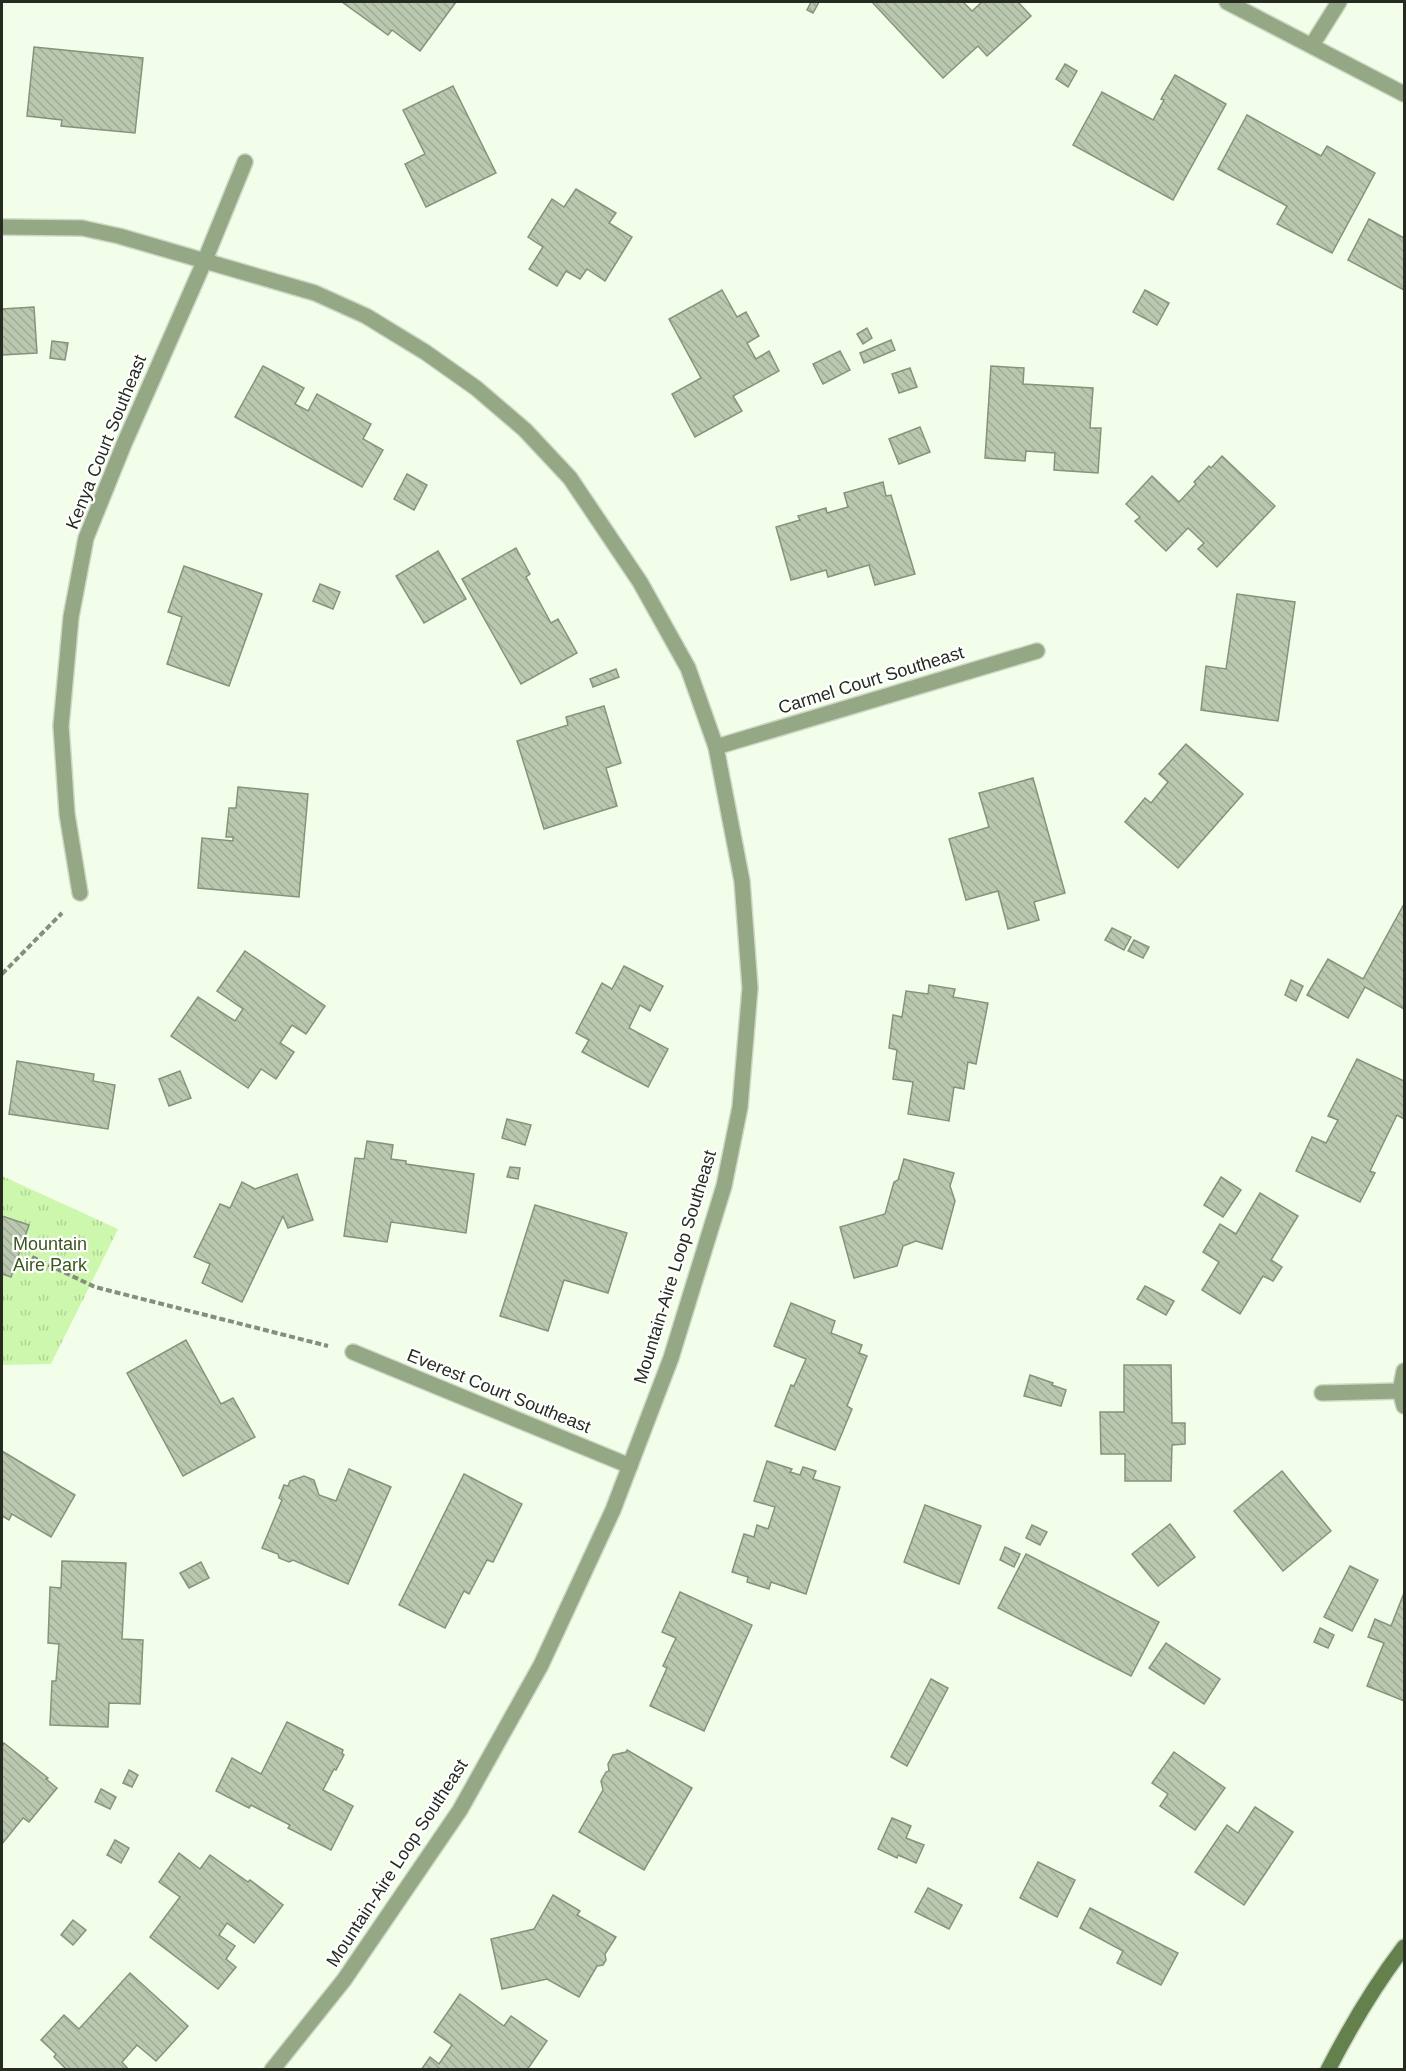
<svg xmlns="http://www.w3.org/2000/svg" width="1406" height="2071" viewBox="0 0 1406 2071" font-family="Arial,sans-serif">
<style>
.park{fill:url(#park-tufts)}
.building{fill:url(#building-back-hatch);stroke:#86937c;stroke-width:1.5}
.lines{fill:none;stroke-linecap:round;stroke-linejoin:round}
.minor-casing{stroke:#cdd8c5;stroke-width:18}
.secondary-casing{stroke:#cdd8c5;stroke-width:18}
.path{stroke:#858e7f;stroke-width:4;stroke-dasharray:6 3;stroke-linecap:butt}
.minor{stroke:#94a885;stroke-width:15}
.secondary{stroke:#64804c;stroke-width:15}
.labels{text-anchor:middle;stroke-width:4.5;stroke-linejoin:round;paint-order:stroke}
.street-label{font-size:18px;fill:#252b21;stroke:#fff}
.park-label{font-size:18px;fill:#3a571e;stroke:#fff}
</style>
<defs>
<pattern id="park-tufts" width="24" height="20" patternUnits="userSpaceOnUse" patternTransform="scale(1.5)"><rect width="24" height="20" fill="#cef7ae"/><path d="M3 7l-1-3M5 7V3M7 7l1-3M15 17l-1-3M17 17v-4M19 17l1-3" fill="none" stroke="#b1d495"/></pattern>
<pattern id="building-back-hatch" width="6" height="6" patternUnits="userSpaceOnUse" patternTransform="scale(1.5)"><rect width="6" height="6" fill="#bac8af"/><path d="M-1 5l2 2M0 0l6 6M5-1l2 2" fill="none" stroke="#a0ac96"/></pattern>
</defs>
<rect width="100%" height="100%" fill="#f2fee9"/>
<polygon class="park" points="2,1176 118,1229 51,1364 2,1365"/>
<g class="building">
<polygon points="342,2 456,2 420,51 392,30 388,35"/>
<polygon points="811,2 819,2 813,13 807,10"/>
<polygon points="872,2 963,2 972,11 982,2 1018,2 1031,16 987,56 978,46 943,78"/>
<polygon points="34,47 143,58 135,133 61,126 62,120 27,116"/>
<polygon points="1065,64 1077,71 1068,87 1056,79"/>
<polygon points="1175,75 1226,104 1173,200 1073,145 1102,92 1153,120 1164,100 1161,99"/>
<polygon points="453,86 496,173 426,207 405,164 425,154 403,110"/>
<polygon points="1247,115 1321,156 1327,146 1375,173 1332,253 1277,224 1287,206 1218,169"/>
<polygon points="576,189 616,213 609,223 632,237 605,281 587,269 580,279 566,271 557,286 529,269 543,247 528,237 552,199 564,207"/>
<polygon points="1369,219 1404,238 1404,290 1348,260"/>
<polygon points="722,290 737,317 746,312 759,336 747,343 756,359 769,351 779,371 733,396 742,411 695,437 672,394 701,378 669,319"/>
<polygon points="1145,290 1169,303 1157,325 1133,312"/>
<polygon points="34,307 37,353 2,355 2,309"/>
<polygon points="867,328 872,338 863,344 857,334"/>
<polygon points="891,340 895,350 864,363 860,353"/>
<polygon points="52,341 68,343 65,360 50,358"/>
<polygon points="840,351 850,370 823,384 813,364"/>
<polygon points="263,366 304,388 295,404 308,411 317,394 371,424 363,439 383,450 362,487 235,417"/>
<polygon points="991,366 1024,368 1023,384 1093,388 1090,428 1101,428 1098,473 1054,470 1055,453 1026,451 1025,461 985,458"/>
<polygon points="910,368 917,387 899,393 892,374"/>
<polygon points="920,427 930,452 899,464 889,439"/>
<polygon points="1222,456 1275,506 1217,567 1198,549 1204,543 1188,528 1166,551 1135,521 1140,517 1126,504 1152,476 1179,502 1196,484 1194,482 1209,466 1211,468"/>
<polygon points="407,474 427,485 414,510 394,499"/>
<polygon points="883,482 886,496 891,495 915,574 875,585 869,565 828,577 826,570 791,580 776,527 800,520 798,516 826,508 827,513 848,507 844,493"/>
<polygon points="516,548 530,574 526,577 551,623 558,619 577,653 521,684 462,579"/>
<polygon points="438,551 466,599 424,623 396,576"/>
<polygon points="184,566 262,594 229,686 167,664 182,617 168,612"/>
<polygon points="320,584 340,592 333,609 313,601"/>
<polygon points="1237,594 1295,602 1278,721 1201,710 1206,666 1226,669"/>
<polygon points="616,669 619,677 593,687 590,679"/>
<polygon points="604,706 621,763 606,768 617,806 544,829 517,741 568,725 566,717"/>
<polygon points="1186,744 1243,794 1178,868 1125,822 1145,798 1151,803 1168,782 1159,774"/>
<polygon points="1033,778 1065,893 1034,902 1039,920 1008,929 998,891 966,900 949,839 989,827 979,793"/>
<polygon points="238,787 308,794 299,897 198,888 202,838 233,841 233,837 226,837 229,808 236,808"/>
<polygon points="1404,904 1404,1009 1365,987 1348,1018 1307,995 1328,959 1363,979"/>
<polygon points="1112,928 1131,937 1124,950 1105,940"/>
<polygon points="1134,940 1149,947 1143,958 1128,951"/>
<polygon points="245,951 325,1006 306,1034 292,1025 280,1043 294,1052 276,1079 261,1069 248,1088 171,1036 198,997 235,1021 243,1009 217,991"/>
<polygon points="624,966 663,986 650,1011 640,1005 629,1028 668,1049 648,1087 582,1052 589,1040 576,1033 602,983 612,989"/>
<polygon points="1291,980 1303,986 1296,1001 1285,995"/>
<polygon points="929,985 955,989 953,997 988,1003 976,1064 968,1062 964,1089 954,1087 949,1121 908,1114 913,1082 893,1079 897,1050 889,1048 893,1015 902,1017 906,991 928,994"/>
<polygon points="1357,1059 1404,1081 1404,1119 1397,1115 1370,1171 1375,1173 1360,1202 1296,1171 1312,1137 1326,1143 1338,1120 1328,1116"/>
<polygon points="17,1061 94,1074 93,1081 115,1085 108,1129 9,1114"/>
<polygon points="180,1071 191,1098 169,1106 159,1079"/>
<polygon points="507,1119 531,1125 525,1145 502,1138"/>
<polygon points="367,1141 393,1145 391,1159 406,1161 406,1164 474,1174 466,1233 391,1222 387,1242 344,1236 355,1158 364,1159"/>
<polygon points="904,1159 954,1173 950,1186 955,1201 942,1249 916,1241 903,1246 897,1266 854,1278 840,1227 885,1214 894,1182 898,1180"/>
<polygon points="510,1167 520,1168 518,1179 507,1177"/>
<polygon points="297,1174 313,1220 288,1228 283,1216 242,1302 202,1283 210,1264 194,1257 220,1204 230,1208 242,1182 255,1189"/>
<polygon points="1221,1177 1241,1190 1223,1217 1204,1205"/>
<polygon points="1260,1193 1298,1216 1271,1260 1282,1267 1273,1281 1263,1276 1240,1314 1202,1290 1219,1262 1203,1252 1220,1224 1236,1234"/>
<polygon points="535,1205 627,1233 608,1293 564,1280 548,1331 500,1316"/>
<polygon points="2,1216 29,1225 11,1277 2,1274"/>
<polygon points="1145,1286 1174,1301 1166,1315 1137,1299"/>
<polygon points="791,1303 835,1321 831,1333 862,1345 859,1353 867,1356 847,1406 852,1409 835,1450 775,1426 791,1385 794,1386 806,1359 774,1346"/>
<polygon points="186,1340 221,1404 233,1398 255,1437 183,1476 127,1373"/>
<polygon points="1124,1365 1171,1365 1172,1423 1185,1423 1185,1444 1172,1445 1171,1481 1125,1481 1125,1454 1101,1454 1100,1412 1124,1412"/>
<polygon points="1030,1375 1053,1383 1052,1385 1066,1390 1061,1406 1024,1396"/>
<polygon points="2,1451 75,1495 51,1537 12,1514 9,1520 2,1516"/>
<polygon points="767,1461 792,1469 790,1472 800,1475 803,1467 816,1471 813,1479 840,1487 806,1594 771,1582 769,1589 747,1582 748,1577 732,1572 744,1534 754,1537 757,1525 768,1529 775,1507 754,1501"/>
<polygon points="349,1469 391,1487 348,1584 293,1560 289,1562 279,1558 278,1554 262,1548 282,1500 279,1498 284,1485 288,1486 290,1481 304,1476 314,1480 319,1495 336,1501"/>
<polygon points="1282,1471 1331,1531 1283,1571 1234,1511"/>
<polygon points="464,1474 522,1504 493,1562 487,1560 469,1594 464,1591 445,1628 399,1605"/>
<polygon points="925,1505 981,1526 959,1584 904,1562"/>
<polygon points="1170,1524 1195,1557 1158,1586 1132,1554"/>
<polygon points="1032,1525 1047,1532 1040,1545 1026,1538"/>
<polygon points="1005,1547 1020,1554 1014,1567 1000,1560"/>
<polygon points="1026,1554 1159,1622 1131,1676 998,1608"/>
<polygon points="62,1561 126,1563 122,1639 143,1640 140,1704 109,1703 108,1727 50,1725 52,1681 56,1681 59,1644 48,1643 50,1587 61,1588"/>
<polygon points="201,1562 209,1578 189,1588 180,1573"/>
<polygon points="1350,1566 1378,1580 1352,1631 1324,1617"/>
<polygon points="680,1592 752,1625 704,1731 650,1706 667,1668 663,1666 676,1638 662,1632"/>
<polygon points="1404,1593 1404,1701 1367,1686 1384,1643 1368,1637 1375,1619 1391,1626"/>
<polygon points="1320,1628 1334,1635 1328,1648 1314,1642"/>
<polygon points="1166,1643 1220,1679 1204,1704 1149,1668"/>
<polygon points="931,1679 948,1688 907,1766 891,1757"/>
<polygon points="287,1722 343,1750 342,1753 344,1755 336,1770 334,1769 323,1790 353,1806 331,1850 288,1828 290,1825 251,1805 249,1808 216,1791 232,1758 261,1774"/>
<polygon points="4,1743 48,1778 46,1779 57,1788 29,1822 23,1818 2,1844 2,1747"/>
<polygon points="627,1750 692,1788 644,1870 579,1832 603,1790 601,1781 606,1772 609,1771 608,1764 613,1755 626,1752"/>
<polygon points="1174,1752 1225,1788 1195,1830 1160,1806 1168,1794 1152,1783"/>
<polygon points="129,1770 138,1775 132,1787 123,1783"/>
<polygon points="101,1789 116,1797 110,1809 95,1802"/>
<polygon points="1255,1807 1293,1832 1244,1905 1195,1872 1227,1825 1238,1833"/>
<polygon points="892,1818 911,1826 906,1838 924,1845 916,1863 898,1855 897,1858 878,1849"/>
<polygon points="115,1840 129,1848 121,1863 107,1855"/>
<polygon points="179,1853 200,1869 210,1855 248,1882 250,1880 283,1905 254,1943 227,1923 219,1935 235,1946 226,1959 236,1967 218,1989 150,1937 180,1897 159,1882"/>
<polygon points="1038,1862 1075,1880 1057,1917 1020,1898"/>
<polygon points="928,1888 962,1905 949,1929 915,1912"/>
<polygon points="553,1895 580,1911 577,1915 616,1937 605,1954 606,1960 603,1965 597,1966 579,1997 547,1979 502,1989 491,1939 534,1929"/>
<polygon points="1090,1908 1178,1953 1161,1985 1117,1963 1123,1951 1080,1928"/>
<polygon points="73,1920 86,1930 73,1945 61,1935"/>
<polygon points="130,1973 188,2026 156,2061 137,2045 122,2062 129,2070 67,2070 54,2057 56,2054 41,2040 64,2015 79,2029"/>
<polygon points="460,1994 504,2026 511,2016 547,2041 527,2070 421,2070 430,2057 439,2064 452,2045 434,2032"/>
</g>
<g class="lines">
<defs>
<g id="minor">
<polyline points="1227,2 1404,94"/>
<polyline points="1312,45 1339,2"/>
<polyline points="2,227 82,228 119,236 315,293 366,316 425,352 476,388 525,430 570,478 640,582 688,668 716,747 742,881 750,988 740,1107 724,1186 671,1358 613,1510 541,1665 460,1810 344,1980 272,2070"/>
<polyline points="716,747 1037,651"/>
<polyline points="80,893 67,814 61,726 71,617 86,538 124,444 205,260 245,162"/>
<polyline points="353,1352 630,1466"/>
<polyline points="1400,1391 1404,1406"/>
<polyline points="1322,1393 1400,1391 1404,1371"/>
</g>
<path id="secondary" d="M1328 2070C1350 2027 1375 1985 1404 1947"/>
</defs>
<use href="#minor" class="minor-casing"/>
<use href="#secondary" class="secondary-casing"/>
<g class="path">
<polyline points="2,974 62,913"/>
<polyline points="32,1257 95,1287 328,1346"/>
</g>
<use href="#minor" class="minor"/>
<use href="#secondary" class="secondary"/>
</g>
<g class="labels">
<g class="street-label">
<text transform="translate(106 442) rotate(-68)" y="6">Kenya Court Southeast</text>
<text transform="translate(871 680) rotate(-17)" y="6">Carmel Court Southeast</text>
<text transform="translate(675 1267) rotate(-73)" y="6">Mountain-Aire Loop Southeast</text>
<text transform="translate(499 1391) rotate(22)" y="6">Everest Court Southeast</text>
<text transform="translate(397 1863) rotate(-57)" y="6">Mountain-Aire Loop Southeast</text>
</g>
<g class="park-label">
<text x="50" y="1250">Mountain<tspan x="50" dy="21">Aire Park</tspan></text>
</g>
</g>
<rect width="1406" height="2071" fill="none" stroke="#252b21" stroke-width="6"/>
</svg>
